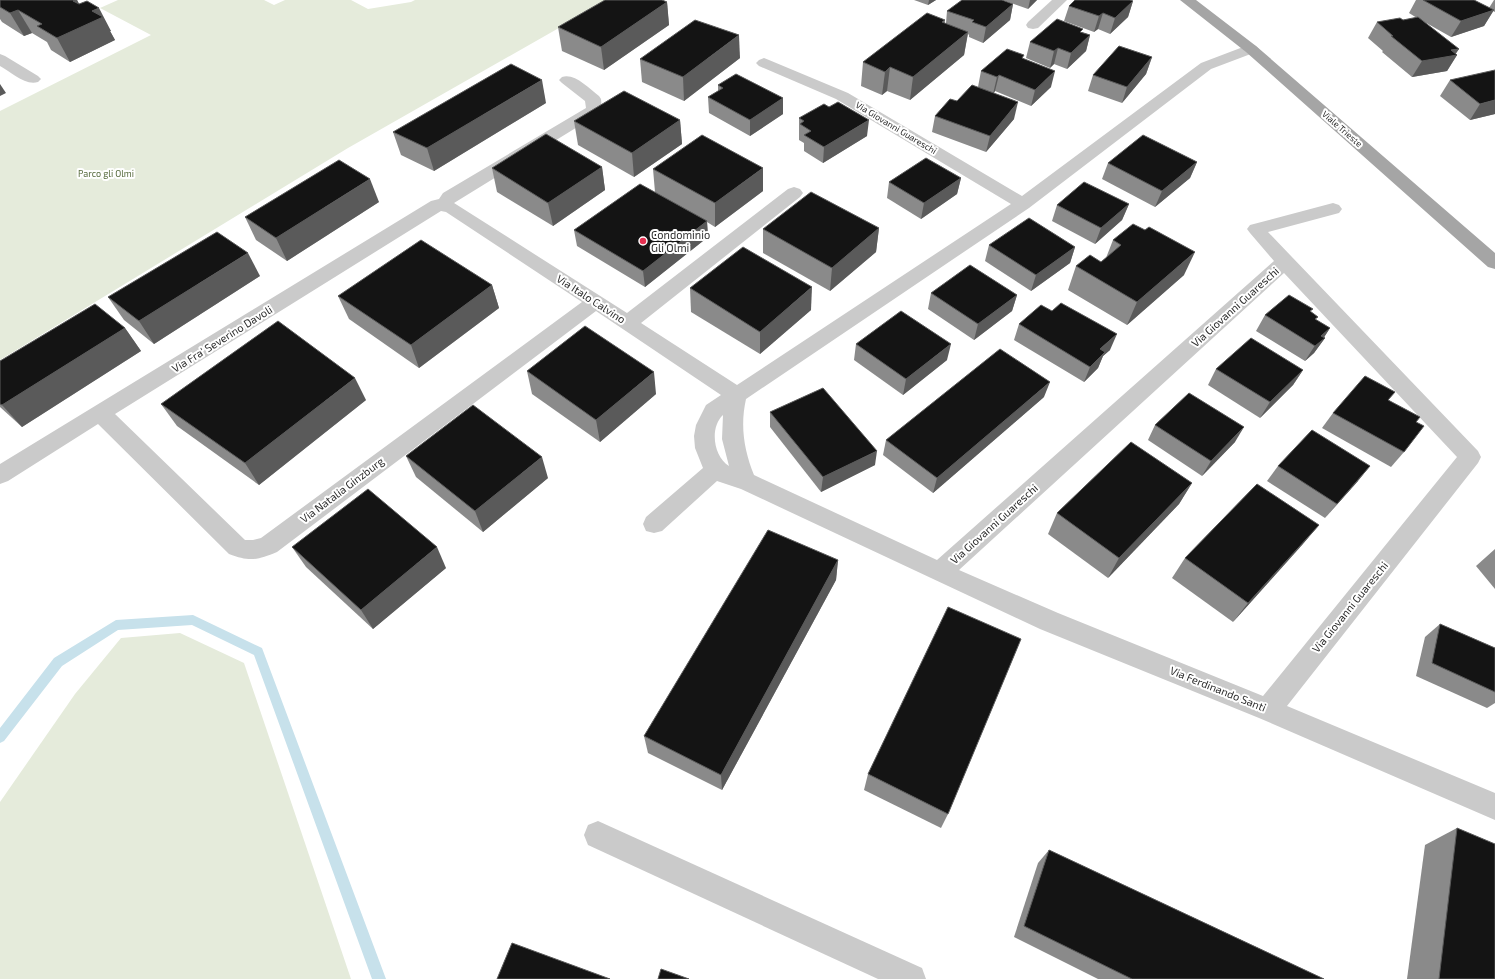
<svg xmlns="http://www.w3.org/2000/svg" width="1495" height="979" viewBox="0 0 1495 979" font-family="'Exo 2',sans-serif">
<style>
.green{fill:#e5ebdb}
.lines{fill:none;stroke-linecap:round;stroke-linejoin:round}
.stream{fill:#c7e1eb;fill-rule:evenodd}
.minor{fill:#cacaca;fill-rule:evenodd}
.major{fill:#a5a5a5;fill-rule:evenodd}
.wall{fill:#8a8a8a}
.shaded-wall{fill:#5a5a5a}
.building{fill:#141414;stroke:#5a5a5a}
.poi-dot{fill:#e52f50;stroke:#fff;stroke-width:1.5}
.labels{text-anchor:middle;stroke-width:4;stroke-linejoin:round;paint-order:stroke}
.far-street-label{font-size:9px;fill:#2d2d2d;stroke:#fff}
.far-park-label{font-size:9px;fill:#55693b;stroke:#fff}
.poi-label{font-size:11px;fill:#2d2d2d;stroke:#fff;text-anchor:start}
.street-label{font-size:11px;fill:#2d2d2d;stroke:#fff}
</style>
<rect width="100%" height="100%" fill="#fff"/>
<g class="green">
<polygon points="118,0 264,0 274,5 285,0 351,0 368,9 411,2 415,0 608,0 348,148 0,360 0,111 151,35 100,8"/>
<polygon points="180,633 244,663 351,979 0,979 0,802 75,694 121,638"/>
</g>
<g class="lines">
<polygon class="stream" points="193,615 262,648 386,979 372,979 254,655 192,625 118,630 62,666 4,741 0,743 0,728 54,658 116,620"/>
<g class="minor">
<polygon points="1052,0 1067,0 1038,28 1033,29 1028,28 1026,25 1028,22"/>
<path d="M1251 44 1256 46 1259 49 1256 52 1211 69 1029 208 746 399C740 426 744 450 754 475L937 560 1274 261 1250 233 1247 229 1250 225 1333 203 1339 205 1342 209 1339 213 1268 232 1478 451 1481 457 1478 463 1287 706 1495 793V820L1259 718 1040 629 741 489 717 481 662 531 654 533 646 531 643 524 646 517 703 468 695 448 694 436 696 425 706 405 721 395 596 311 277 552C257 560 250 562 229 554L98 424 8 481 0 484V464L431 201 439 199 443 193 586 108 585 101 562 83 559 80 562 77C575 73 588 88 599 96L601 99 602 110 600 113 454 203 627 313 788 189 794 187 800 189 803 193 800 197 641 323 737 385 1011 204 836 99 759 66 756 63 759 60 764 58 769 60 848 93 1022 196 1201 63ZM441 211 446 212 582 302 261 538 253 540H245L115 414ZM1284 273 1457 457 1263 696 1058 613 959 570ZM723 415 722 439 729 466C714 457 709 428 723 415Z"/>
<path d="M0 54 5 56 38 76 41 79 38 82C25 86 11 72 0 66Z"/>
<polygon points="598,821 922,968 926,979 878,979 588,845 584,835 588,825"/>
</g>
<polygon class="major" points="1180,0 1196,0 1256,46 1495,253 1495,269 1488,267 1246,52"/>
</g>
<g class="wall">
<polygon points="0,0 77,0 79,4 111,31 110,31 115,40 70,62 51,50 47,42 32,33 24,36 2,22 0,19"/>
<polygon points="914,0 936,0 928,5"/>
<polygon points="1003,0 1037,0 1028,9"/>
<polygon points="1416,0 1474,0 1489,8 1494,0 1495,0 1495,12 1493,11 1484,26 1451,37 1421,20 1457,55 1447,71 1412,77 1382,52 1383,51 1368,38 1377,22 1403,20 1417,18 1409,13"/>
<polygon points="1133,1 1128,17 1110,34 1098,29 1094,32 1064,21 1069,6"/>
<polygon points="667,2 669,25 604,70 562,51 558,27"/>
<polygon points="1013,4 1010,20 983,43 969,37 969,35 968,34 964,55 910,100 887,91 882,95 861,86 863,62 945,20 945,23 946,23 947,11"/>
<polygon points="1082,32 1090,35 1086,51 1067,69 1054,64 1050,68 1026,58 1030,42"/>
<polygon points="1152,57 1146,74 1122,103 1088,91 1093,75"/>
<polygon points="740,58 684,101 642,82 640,59"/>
<polygon points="1023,59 1051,87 1031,106 995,91 994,93 1014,119 986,152 932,132 935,116 978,87 981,71"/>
<polygon points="1450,80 1495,114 1470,120 1440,96"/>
<polygon points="718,85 783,98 783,114 750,136 709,113 708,97 718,91"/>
<polygon points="546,103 434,171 401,155 393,132"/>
<polygon points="799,118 867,136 823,163 804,151 804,143 799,140"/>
<polygon points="680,120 682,144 634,177 578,145 574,121"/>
<polygon points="1197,162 1190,178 1155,207 1102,179 1108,163"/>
<polygon points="602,167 605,190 553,226 497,192 492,168"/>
<polygon points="653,169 763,191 715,227 707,222 708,237 645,287 577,246 574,230 655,192"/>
<polygon points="961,178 957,194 921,219 887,198 889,182"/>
<polygon points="379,202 287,261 256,240 245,217"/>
<polygon points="1129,204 1122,220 1095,244 1052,221 1057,205"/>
<polygon points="879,228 876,252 830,291 763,253 763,229"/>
<polygon points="1145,230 1184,275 1127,325 1068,290 1076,266 1101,262 1106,258 1113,240"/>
<polygon points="989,245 1075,247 1070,263 1031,291 985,261"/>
<polygon points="260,276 154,344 124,320 108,297"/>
<polygon points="492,285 499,308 419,368 349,319 338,296"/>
<polygon points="690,288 811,310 760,354 691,312"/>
<polygon points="931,293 1017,295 1012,311 974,340 928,309"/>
<polygon points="1311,312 1316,320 1330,328 1324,337 1325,338 1314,353 1305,361 1256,331 1265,315"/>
<polygon points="1019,324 1110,350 1103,356 1098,368 1084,382 1014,340"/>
<polygon points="125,328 141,351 22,427 0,407 0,361"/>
<polygon points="856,344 947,360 903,395 854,360"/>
<polygon points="1216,369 1303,370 1293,385 1260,418 1208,385"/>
<polygon points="527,371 656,394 600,442 532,394"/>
<polygon points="1044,397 933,493 883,455 886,440"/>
<polygon points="366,400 259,485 177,426 161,404"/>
<polygon points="1389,400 1416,422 1404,452 1391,467 1322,428 1333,413"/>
<polygon points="770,412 875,465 821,492 770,427"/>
<polygon points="1155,425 1235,442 1202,476 1148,440"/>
<polygon points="406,456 548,478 483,532 416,477"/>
<polygon points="1278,466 1358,481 1325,518 1267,481"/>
<polygon points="1192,483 1179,504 1108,578 1048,534 1057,513"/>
<polygon points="1319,525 1302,545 1233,622 1172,578 1185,558"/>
<polygon points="292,547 446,568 373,629 306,567"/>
<polygon points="1495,549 1495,589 1476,566"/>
<polygon points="838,560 836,580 722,790 648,753 644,736"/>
<polygon points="1440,624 1495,648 1495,703 1487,708 1416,676 1425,637"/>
<polygon points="868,774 948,814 941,828 864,790"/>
<polygon points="1457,828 1495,979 1407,979 1425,845"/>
<polygon points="1049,850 1324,979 1098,979 1014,937 1038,863"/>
</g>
<g class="shaded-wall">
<polygon points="75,0 77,0 89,22 73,1"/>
<polygon points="929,0 936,0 928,5"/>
<polygon points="1030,0 1037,0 1028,9"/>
<polygon points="1133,1 1128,17 1110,34 1115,18"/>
<polygon points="667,2 669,25 604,70 601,47"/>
<polygon points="1013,4 1010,20 983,43 986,27"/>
<polygon points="99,8 111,31 110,31 115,40 70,62 57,38 92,11"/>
<polygon points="18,10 32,33 24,36 10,13"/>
<polygon points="1494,10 1484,26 1451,37 1461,21"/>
<polygon points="1103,13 1098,29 1094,32 1099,16"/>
<polygon points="968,32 964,55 910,100 913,77"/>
<polygon points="739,35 740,58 684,101 683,77"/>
<polygon points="1090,35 1086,51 1067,69 1071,53"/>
<polygon points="1058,48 1054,64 1050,68 1054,51"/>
<polygon points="1459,49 1455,55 1457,55 1447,71 1412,77 1422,61 1451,50"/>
<polygon points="1152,57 1146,74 1122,103 1127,87"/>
<polygon points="890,67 887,91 882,95 885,72"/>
<polygon points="1055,71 1051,87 1031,106 1035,90"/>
<polygon points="999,75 995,91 993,94 997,77"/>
<polygon points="542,80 546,103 434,171 427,148"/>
<polygon points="0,84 6,93 0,96"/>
<polygon points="783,98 783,114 750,136 750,120"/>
<polygon points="1495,100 1495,114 1470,120 1480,104"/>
<polygon points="1018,102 1014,119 986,152 990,136"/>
<polygon points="680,120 682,144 634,177 632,153"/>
<polygon points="869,120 867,136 823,163 824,147"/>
<polygon points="1197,162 1190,178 1155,207 1162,191"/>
<polygon points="602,167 605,190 553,226 548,203"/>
<polygon points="763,168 763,191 715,227 715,203"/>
<polygon points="961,178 957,194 921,219 924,203"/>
<polygon points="370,179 379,202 287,261 276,238"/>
<polygon points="1129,204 1122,220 1095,244 1101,228"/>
<polygon points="707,221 708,237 645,287 643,271"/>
<polygon points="879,228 876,252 830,291 832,268"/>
<polygon points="1075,247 1070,263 1031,291 1036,275"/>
<polygon points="1195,252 1184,275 1127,325 1137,302"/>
<polygon points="248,253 260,276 154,344 139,321"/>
<polygon points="492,285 499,308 419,368 411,345"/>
<polygon points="812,287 811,310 760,354 760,332"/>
<polygon points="1017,295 1012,311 974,340 978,324"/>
<polygon points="125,328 141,351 22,427 2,405"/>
<polygon points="1330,328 1323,339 1325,338 1314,353 1305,361 1321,336"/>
<polygon points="1117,334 1110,350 1103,356 1098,368 1084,382 1090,367 1100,349"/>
<polygon points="951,344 947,360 903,395 906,379"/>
<polygon points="1303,370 1293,385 1260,418 1270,402"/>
<polygon points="654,372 656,394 600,442 596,420"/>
<polygon points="355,378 366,400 259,485 245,463"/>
<polygon points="1050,382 1044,397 933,493 937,478"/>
<polygon points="1244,427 1235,442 1202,476 1211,461"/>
<polygon points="877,451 875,465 821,492 823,477"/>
<polygon points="542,457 548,478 483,532 475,511"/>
<polygon points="1370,466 1358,481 1325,518 1337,504"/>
<polygon points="1192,483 1179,504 1108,578 1119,558"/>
<polygon points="1319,525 1302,545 1233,622 1248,603"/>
<polygon points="437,547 446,568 373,629 361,610"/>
<polygon points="838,560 836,580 722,790 721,775"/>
</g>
<g class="building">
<polygon points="0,0 75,0 73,1 79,4 87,1 99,8 92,11 103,17 57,38 37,26 42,24 18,10 10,13 0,7"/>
<polygon points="605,0 662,0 667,2 601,47 558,27"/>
<polygon points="962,0 1002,0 1013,4 986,27 972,22 974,20 947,11"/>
<polygon points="1075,0 1130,0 1133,1 1115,18 1103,13 1099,16 1069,6"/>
<polygon points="1423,0 1474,0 1494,10 1461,21"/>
<polygon points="927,13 945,20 942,22 968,32 913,77 890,67 885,72 863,62"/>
<polygon points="1418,17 1459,49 1451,50 1457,55 1422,61 1391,36 1393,36 1377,22 1400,18 1403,20"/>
<polygon points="1057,19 1083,29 1080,32 1090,35 1071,53 1058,48 1054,51 1030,42"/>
<polygon points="695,20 739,35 683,77 640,59"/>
<polygon points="1119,46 1152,57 1127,87 1093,75"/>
<polygon points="1007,49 1024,55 1022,58 1055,71 1035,90 999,75 997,77 981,71"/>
<polygon points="511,64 542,80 427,148 393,132"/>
<polygon points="1495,70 1495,100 1480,104 1450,80"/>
<polygon points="736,74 783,98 750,120 708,97 723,88 718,85"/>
<polygon points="972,85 1018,102 990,136 935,116 950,99 957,101"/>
<polygon points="624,91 680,120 632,153 574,121"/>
<polygon points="838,102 869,120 824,147 804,135 811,131 800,124 804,121 799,118 824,104 829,107"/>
<polygon points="546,134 602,167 548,203 492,168"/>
<polygon points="702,135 763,168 715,203 653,169"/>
<polygon points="1143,135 1197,162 1162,191 1108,163"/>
<polygon points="926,158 961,178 924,203 889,182"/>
<polygon points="339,160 370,179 276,238 245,217"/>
<polygon points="1084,182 1129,204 1101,228 1057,205"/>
<polygon points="640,184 707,221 643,271 574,230"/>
<polygon points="811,192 879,228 832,268 763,229"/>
<polygon points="1029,218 1075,247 1036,275 989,245"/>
<polygon points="1133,224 1145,230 1149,227 1195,252 1137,302 1076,266 1090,255 1101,262 1121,245 1113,240"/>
<polygon points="217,232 248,253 139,321 108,297"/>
<polygon points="421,240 492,285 411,345 338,296"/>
<polygon points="743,247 812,287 760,332 690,288"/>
<polygon points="970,265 1017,295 978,324 931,293"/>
<polygon points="1289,295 1313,309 1310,311 1318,317 1315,319 1330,328 1321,336 1325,338 1315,346 1265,315"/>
<polygon points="1061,303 1117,334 1100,349 1105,352 1090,367 1019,324 1041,305 1052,311"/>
<polygon points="95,304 125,328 2,405 0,404 0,361"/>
<polygon points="901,311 951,344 906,379 856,344"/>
<polygon points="278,321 355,378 245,463 161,404"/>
<polygon points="585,326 654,372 596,420 527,371"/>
<polygon points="1251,338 1303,370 1270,402 1216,369"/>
<polygon points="1000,349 1050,382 937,478 886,440"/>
<polygon points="1365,376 1395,392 1388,400 1420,417 1416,422 1424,426 1404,452 1333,413"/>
<polygon points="823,388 877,451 823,477 770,412"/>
<polygon points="1189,393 1244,427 1211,461 1155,425"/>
<polygon points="473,405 542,457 475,511 406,456"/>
<polygon points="1312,430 1370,466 1337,504 1278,466"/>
<polygon points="1131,442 1192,483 1119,558 1057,513"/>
<polygon points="1257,484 1319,525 1248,603 1185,558"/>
<polygon points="368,489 437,547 361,610 292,547"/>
<polygon points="768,530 838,560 721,775 644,736"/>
<polygon points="948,607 1021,639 948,814 868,774"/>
<polygon points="1440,624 1495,648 1495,692 1432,663"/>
<polygon points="1457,828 1495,844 1495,979 1439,979"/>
<polygon points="1049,850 1324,979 1132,979 1024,926"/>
<polygon points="512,943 610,979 497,979"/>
<polygon points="661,969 689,979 658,979"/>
</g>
<circle class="poi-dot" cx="643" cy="241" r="4"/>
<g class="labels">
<g class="far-street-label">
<text transform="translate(896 128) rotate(31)" y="3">Via Giovanni Guareschi</text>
<text transform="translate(1342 129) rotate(41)" y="3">Viale Trieste</text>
</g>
<g class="far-park-label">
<text x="106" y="177">Parco gli Olmi</text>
</g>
<g class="poi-label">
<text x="651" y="239">Condominio<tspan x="651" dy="13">Gli Olmi</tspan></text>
</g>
<g class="street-label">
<text transform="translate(591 299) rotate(33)" y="4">Via Italo Calvino</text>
<text transform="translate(1235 307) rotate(-42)" y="4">Via Giovanni Guareschi</text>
<text transform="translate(222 339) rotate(-32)" y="4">Via Fra' Severino Davoli</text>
<text transform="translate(342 490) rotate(-37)" y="4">Via Natalia Ginzburg</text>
<text transform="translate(994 524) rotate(-42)" y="4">Via Giovanni Guareschi</text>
<text transform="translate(1350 607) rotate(-51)" y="4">Via Giovanni Guareschi</text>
<text transform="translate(1218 689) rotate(22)" y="4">Via Ferdinando Santi</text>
</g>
</g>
</svg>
